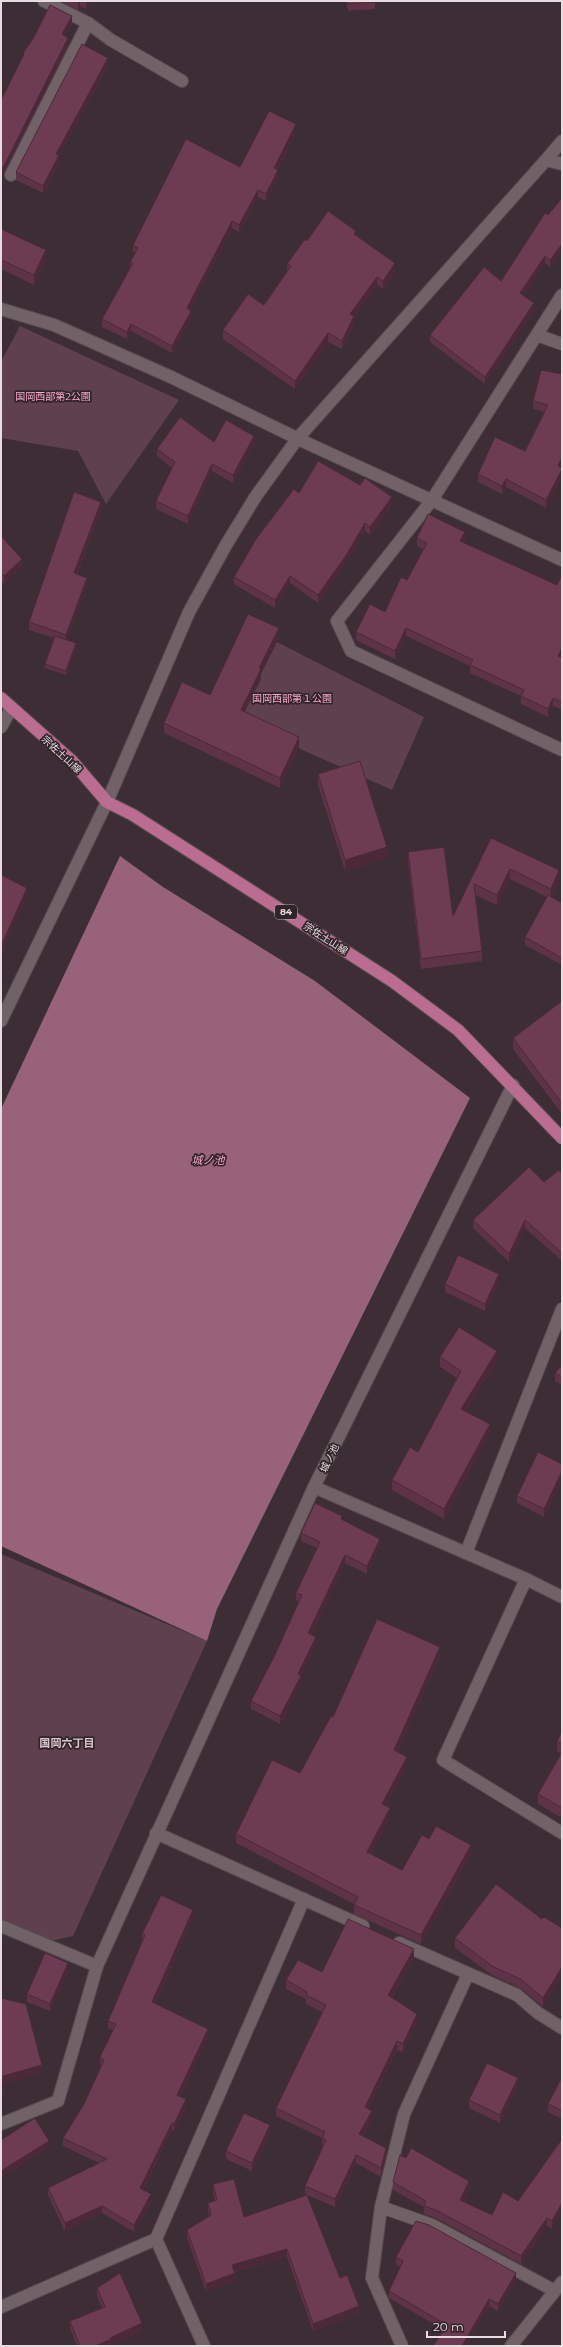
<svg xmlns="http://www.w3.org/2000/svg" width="563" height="2347" viewBox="0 0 563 2347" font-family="Montserrat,'Noto Sans JP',sans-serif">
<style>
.green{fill:#5f404d}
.water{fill:#98627a}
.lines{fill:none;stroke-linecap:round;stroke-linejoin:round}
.minor-casing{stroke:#564a4f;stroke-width:14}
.major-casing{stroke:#564a4f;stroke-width:14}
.minor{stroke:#716268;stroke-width:12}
.major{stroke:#ba6d91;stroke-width:12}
.wall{fill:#5e3347}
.shaded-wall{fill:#4c2939}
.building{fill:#6d3b52;stroke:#4c2939}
.labels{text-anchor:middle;stroke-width:3.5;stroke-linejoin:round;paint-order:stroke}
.shield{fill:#32252a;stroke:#b1a6aa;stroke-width:1}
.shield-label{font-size:9px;font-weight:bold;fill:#e7dde1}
.park-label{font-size:10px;fill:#fcaace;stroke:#32252a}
.street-label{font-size:10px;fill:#e7dde1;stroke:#32252a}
.water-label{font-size:11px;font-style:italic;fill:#fba8cd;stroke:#32252a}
.neighbourhood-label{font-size:11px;font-weight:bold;fill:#d9c7ce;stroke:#32252a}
</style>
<rect width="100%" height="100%" fill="#3c2e34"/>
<g class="green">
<polygon points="20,326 179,400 106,504 78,451 1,438 1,362"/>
<polygon points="271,639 424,717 392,790 229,717"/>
<polygon points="1,1554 207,1641 73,1936 42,1943 1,1924"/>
</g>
<polygon class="water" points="120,856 163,887 315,981 470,1098 217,1609 207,1641 1,1546 1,1109"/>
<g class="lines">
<defs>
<g id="minor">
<polyline points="44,1 88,23 111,40 182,81"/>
<polyline points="546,160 562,141"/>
<polyline points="11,175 88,23"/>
<polyline points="562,295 432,500 337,621 351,651 562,750"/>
<polyline points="1,309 54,325 171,377 311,445 562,560"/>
<polyline points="537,335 562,344"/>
<polyline points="1,727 11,709"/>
<polyline points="1,1021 107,802 189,612 226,545 256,496 298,438 546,160 562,164"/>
<polyline points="314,1487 526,1579 562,1597"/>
<polyline points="466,1553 562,1309"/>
<polyline points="526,1579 443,1760 562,1833"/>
<polyline points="156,1833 363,1926"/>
<polyline points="1,1926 97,1966 314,1487 513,1085"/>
<polyline points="399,1943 517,1995 538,2013 562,2028"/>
<polyline points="1,2124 58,2101 97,1966"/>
<polyline points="381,2207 432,2225 555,2291"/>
<polyline points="156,2239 204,2346"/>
<polyline points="1,2307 156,2239 304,1899"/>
<polyline points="402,2346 372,2278 381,2207 404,2114 468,1974"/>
<polyline points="511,2346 562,2282"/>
</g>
<polyline id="major" points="1,698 72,761 107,802 133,815 392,981 458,1030 562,1138"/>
</defs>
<use href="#minor" class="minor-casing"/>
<use href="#major" class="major-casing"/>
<use href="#minor" class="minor"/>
<use href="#major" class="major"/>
</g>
<g class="wall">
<polygon points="61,1 90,1 86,9 80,6 78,10"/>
<polygon points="346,1 375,1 375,9 348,11"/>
<polygon points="72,23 65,36 68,45 4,173 2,176 1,175 1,100 23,57 23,53"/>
<polygon points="108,66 59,156 59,163 43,193 16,180 16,172"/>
<polygon points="296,131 277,170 278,177 266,201 258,197 239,232 232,228 190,310 191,318 172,353 131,331 127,339 102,327 102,319 130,267 130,262 135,254 133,252 133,245 240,167"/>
<polygon points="562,198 562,251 550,267 545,263 523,295 534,310 485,384 430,342 430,335 501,281 548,215"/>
<polygon points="1,229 46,260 34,285 1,269"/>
<polygon points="356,235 395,272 383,289 377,285 354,317 354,325 342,349 328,342 295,389 223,339 223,330 264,305 287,272 287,264 307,241"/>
<polygon points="541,370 561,467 546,508 506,487 502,494 478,482 478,474 525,451 545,412 533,409 533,401"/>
<polygon points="214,442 254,443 233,483 212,471 188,524 156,509 156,501 172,468 157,456 157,449"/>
<polygon points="299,493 392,505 370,535 365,531 347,561 318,603 290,583 275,608 234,584 234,577"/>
<polygon points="101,510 77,574 87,586 67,640 76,648 66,675 45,668 45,664 54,638 29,630 29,622"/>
<polygon points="1,536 22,567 4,584 1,581"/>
<polygon points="417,538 465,540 463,542 557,585 562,575 562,655 561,658 562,658 562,710 553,706 548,717 521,704 521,696 470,673 470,666 406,636 395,659 356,640 356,632 385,612 407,580 423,549 417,546"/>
<polygon points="279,638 261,674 261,679 245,711 299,747 280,788 164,733 164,723 210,695"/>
<polygon points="318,774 387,858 345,871 318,785"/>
<polygon points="491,838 559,880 552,897 562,903 562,965 525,945 525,937 547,897 510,879 497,905 475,895 482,951 482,961 421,969 408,862 408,852 453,916"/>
<polygon points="562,1001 562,1114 513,1049 513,1038"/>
<polygon points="562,1174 562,1261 525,1228 509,1262 473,1228 473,1220 544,1182"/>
<polygon points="499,1282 485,1311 445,1292 445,1284"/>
<polygon points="440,1357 497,1361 466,1411 490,1434 444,1519 392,1490 392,1480 418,1452 457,1378 440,1367"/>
<polygon points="562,1365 562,1385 555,1381 555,1373"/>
<polygon points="562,1464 562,1479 544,1517 517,1503 517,1496"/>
<polygon points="342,1520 380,1546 367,1574 345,1563 311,1634 316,1644 301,1676 301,1683 280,1724 251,1709 251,1701 274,1657 299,1602 296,1600 296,1593 317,1548 301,1541 301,1533"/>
<polygon points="440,1656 397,1752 407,1766 386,1806 390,1817 371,1854 402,1870 429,1839 471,1854 421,1944 354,1914 354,1904 236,1843 236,1834 300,1773 333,1717"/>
<polygon points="562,1731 562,1818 538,1804 538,1794 561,1753 557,1751 557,1741"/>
<polygon points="193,1917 155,2004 208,2036 180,2097 186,2107 174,2131 172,2130 143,2190 151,2202 134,2232 102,2213 65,2231 48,2195 48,2188 99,2163 63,2146 63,2138 84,2104 101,2066 100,2065 100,2057 113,2030 108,2028 108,2021 142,1941 142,1934"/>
<polygon points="544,1917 543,2007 522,1989 492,1975 455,1948 455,1938 542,1919"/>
<polygon points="414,1957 392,1998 417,2022 403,2052 397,2050 368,2109 372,2119 363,2136 386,2156 381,2177 356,2163 335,2207 305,2194 305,2186 323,2147 322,2146 322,2138 276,2116 276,2108 322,2012 306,2004 306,1999 286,1989 286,1980 322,1972"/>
<polygon points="68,1971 50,2011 27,2002 27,1994"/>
<polygon points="1,1998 42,2073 3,2084 2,2098 1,2098"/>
<polygon points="562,2077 562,2119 548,2112 548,2104"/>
<polygon points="518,2085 500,2123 469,2108 469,2100"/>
<polygon points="270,2133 252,2171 226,2159 226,2151"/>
<polygon points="562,2139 552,2229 547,2226 521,2264 436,2218 424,2214 424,2207 393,2190 393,2182 406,2158 469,2189 463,2201 492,2215 518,2201"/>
<polygon points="213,2184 244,2217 340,2278 359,2314 313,2331 287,2257 234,2272 235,2281 206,2291 187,2238 187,2230 209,2216 208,2210 208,2203 215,2201 213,2192"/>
<polygon points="396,2257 516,2280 498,2311 489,2306 466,2346 433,2346 444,2330 389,2298 389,2291 401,2267 396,2264"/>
<polygon points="97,2288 142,2331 111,2345 111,2346 77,2346 70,2328 70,2321 102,2308 97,2296"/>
</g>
<g class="shaded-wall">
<polygon points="79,1 80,1 80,6 78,10 78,3"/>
<polygon points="87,1 90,1 86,9 86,2"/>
<polygon points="72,16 72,23 62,42 62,34"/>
<polygon points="68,38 68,45 4,173 2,176 2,168"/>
<polygon points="108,58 108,66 59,156 59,163 43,193 43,186 56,154"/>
<polygon points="296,124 296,131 274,176 274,168"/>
<polygon points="278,170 278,177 266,201 266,194"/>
<polygon points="258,190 258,197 239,232 239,225"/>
<polygon points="232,221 232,228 187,316 187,308"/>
<polygon points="562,244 562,251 550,267 550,260"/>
<polygon points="46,250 46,260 34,285 34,275"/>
<polygon points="545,256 545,263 520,300 520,293"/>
<polygon points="395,263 395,272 383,289 383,281"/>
<polygon points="377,277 377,285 354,317 354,325 342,349 342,341 350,314"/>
<polygon points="534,303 534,310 485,384 485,377"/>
<polygon points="191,311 191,318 172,353 172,346"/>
<polygon points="131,324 131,331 127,339 127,332"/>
<polygon points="328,333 328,342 295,389 295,381"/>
<polygon points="254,436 254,443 233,483 233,475"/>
<polygon points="562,457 562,465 558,473 558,466"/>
<polygon points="212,464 212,471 188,524 188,516"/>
<polygon points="562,469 562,477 546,508 546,500"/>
<polygon points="506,479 506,487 502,494 502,486"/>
<polygon points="392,497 392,505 370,535 370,527"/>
<polygon points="101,502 101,510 74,581 74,573"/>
<polygon points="365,523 365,531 347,561 318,603 318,595"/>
<polygon points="465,532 465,540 460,549 460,541"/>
<polygon points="22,559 22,567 4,584 4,576"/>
<polygon points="290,576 290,583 275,608 275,600"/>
<polygon points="87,578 87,586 66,643 66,635"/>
<polygon points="279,628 279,638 261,674 261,679 241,719 241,710 259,668"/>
<polygon points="406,628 406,636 395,659 395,651"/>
<polygon points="76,643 76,648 66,675 66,671"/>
<polygon points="562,648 562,655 558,664 558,656"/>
<polygon points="553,698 553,706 548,717 548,709"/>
<polygon points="299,737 299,747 280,788 280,778"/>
<polygon points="387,847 387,858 345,871 345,860"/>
<polygon points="510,869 510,879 497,905 497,895"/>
<polygon points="559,870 559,880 551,899 551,889"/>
<polygon points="27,888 27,896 1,954 1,946"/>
<polygon points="525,1220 525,1228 509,1262 509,1254"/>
<polygon points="499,1274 499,1282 485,1311 485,1304"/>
<polygon points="497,1351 497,1361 461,1419 461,1409"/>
<polygon points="490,1424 490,1434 444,1519 444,1509"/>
<polygon points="562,1471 562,1479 544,1517 544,1509"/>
<polygon points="380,1539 380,1546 367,1574 367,1566"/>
<polygon points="345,1555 345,1563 308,1640 308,1633"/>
<polygon points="316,1637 316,1644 301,1676 301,1683 280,1724 280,1716 298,1674"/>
<polygon points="440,1647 440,1656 394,1759 394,1750"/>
<polygon points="407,1757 407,1766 382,1813 382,1804"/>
<polygon points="390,1808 390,1817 367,1861 367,1852"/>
<polygon points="471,1845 471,1854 421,1944 421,1935"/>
<polygon points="193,1910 193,1917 152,2010 152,2002"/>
<polygon points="414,1949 414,1957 388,2004 388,1995"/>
<polygon points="68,1963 68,1971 50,2011 50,2004"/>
<polygon points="562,1967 562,1977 543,2007 543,1998"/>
<polygon points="417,2014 417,2022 403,2052 403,2044"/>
<polygon points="208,2029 208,2036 177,2103 177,2095"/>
<polygon points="397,2041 397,2050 365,2115 365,2107"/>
<polygon points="42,2065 42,2073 3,2084 2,2098 3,2076"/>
<polygon points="518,2078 518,2085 500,2123 500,2115"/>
<polygon points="186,2099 186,2107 174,2131 174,2124"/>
<polygon points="372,2111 372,2119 359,2142 359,2134"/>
<polygon points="172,2123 172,2130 140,2195 140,2188"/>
<polygon points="270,2125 270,2133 252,2171 252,2163"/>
<polygon points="49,2141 49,2148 1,2178 1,2171"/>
<polygon points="386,2148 386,2156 381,2177 381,2168"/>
<polygon points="356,2155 356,2163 335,2207 335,2199"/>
<polygon points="469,2181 469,2189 460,2208 460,2200"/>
<polygon points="151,2194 151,2202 134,2232 134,2225"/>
<polygon points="562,2203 562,2211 552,2229 552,2221"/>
<polygon points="102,2206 102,2213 65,2231 65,2223"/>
<polygon points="547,2218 547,2226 521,2264 521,2256"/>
<polygon points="287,2249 287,2257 232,2272 232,2265"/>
<polygon points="235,2273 235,2281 206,2291 206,2284"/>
<polygon points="516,2273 516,2280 498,2311 498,2304"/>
<polygon points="489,2299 489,2306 466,2346 462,2346"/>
<polygon points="359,2306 359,2314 313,2331 313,2324"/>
<polygon points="142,2323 142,2331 111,2345 111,2346 95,2346 110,2338"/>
</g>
<g class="building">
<polygon points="347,1 375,1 375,2 348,4"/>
<polygon points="50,5 72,16 62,34 68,38 4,166 2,168 1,168 1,100 24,54 23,53 33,39"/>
<polygon points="82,44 108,58 56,154 59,155 43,186 16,172"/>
<polygon points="269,111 296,124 274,168 278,170 266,194 258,190 239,225 232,221 187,308 191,311 172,346 131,324 127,332 102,319 133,263 130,262 138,248 133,245 186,139 240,167"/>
<polygon points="562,198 562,244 550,260 545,256 520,293 534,303 485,377 430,335 484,267 501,281 545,213 548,215"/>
<polygon points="328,211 356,231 354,234 395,263 383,281 377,277 350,314 354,316 342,341 328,333 295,381 223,330 248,294 264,305 291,266 287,264 305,239 307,241"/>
<polygon points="1,229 46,250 34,275 1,260"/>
<polygon points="541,370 562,374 562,457 558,466 562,468 562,469 546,500 506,479 502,486 478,474 495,437 525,451 548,405 533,401"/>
<polygon points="180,417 214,442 226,420 254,436 233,475 212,464 188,516 156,501 175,462 157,449"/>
<polygon points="318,461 360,485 365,478 392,497 370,527 365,523 347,554 318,595 290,576 275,600 234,577 256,539 294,489 299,493"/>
<polygon points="74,492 101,502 74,573 87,578 66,635 29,622"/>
<polygon points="428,514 465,532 460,541 557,585 562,575 562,648 558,656 562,658 562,702 553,698 548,709 521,696 524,690 470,665 473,660 406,628 395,651 356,632 370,604 385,612 401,577 407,580 427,543 417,538"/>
<polygon points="1,536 22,559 4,576 1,573"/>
<polygon points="248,614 279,628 259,668 261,669 241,710 299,737 280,778 164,723 182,682 210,695"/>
<polygon points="55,636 76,643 66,671 45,664"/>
<polygon points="360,761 387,847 345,860 318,774"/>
<polygon points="491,838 559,870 551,889 510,869 497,895 474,884 482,951 421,959 408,852 444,847 453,916"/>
<polygon points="1,875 27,888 1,946"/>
<polygon points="548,895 562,903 562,958 525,937"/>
<polygon points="562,1001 562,1103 513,1038"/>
<polygon points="529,1167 544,1182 559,1170 562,1174 562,1253 525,1220 509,1254 473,1220"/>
<polygon points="458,1255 499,1274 485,1304 445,1284"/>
<polygon points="459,1327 497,1351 461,1409 490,1424 444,1509 392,1480 410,1447 418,1452 461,1371 440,1357"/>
<polygon points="562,1365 562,1377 555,1373"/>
<polygon points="538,1452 562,1464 562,1471 544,1509 517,1496"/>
<polygon points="315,1503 342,1516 341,1519 380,1539 367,1566 345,1555 308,1633 316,1637 298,1674 301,1676 280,1716 251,1701 274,1657 302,1595 296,1593 320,1542 301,1533"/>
<polygon points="377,1619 440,1647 394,1750 407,1757 382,1804 390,1808 367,1852 402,1870 422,1835 429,1839 436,1826 471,1845 421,1935 354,1905 358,1897 236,1834 272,1760 300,1773 331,1716 333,1717"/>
<polygon points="562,1731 562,1744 557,1741"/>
<polygon points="562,1752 562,1808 538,1794"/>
<polygon points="496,1884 542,1919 544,1917 562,1928 562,1967 543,1998 522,1980 492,1966 455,1938"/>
<polygon points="161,1895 193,1910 152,2002 208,2029 177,2095 186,2099 174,2124 172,2123 140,2188 151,2194 134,2225 102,2206 65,2223 48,2188 107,2159 63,2138 84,2104 104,2060 100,2057 116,2024 108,2021 145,1935 142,1934"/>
<polygon points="348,1919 414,1949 388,1995 417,2014 403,2044 397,2041 365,2107 372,2111 359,2134 386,2148 381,2168 356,2155 335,2199 305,2186 326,2140 322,2138 325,2132 276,2108 326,2005 306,1995 307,1992 286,1980 298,1960 322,1972"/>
<polygon points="45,1953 68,1963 50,2004 27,1994"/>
<polygon points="1,1998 26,2004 42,2065 3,2076 2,2090 1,2090"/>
<polygon points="487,2063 518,2078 500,2115 469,2100"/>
<polygon points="562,2077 562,2111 548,2104"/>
<polygon points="244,2113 270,2125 252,2163 226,2151"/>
<polygon points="35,2118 49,2141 1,2171 1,2140"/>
<polygon points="562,2139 562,2203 552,2221 547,2218 521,2256 436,2210 424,2206 426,2201 393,2182 400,2155 406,2158 411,2148 469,2181 460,2200 492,2215 503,2192 518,2201"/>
<polygon points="234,2179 244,2217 307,2195 340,2278 347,2275 359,2306 313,2324 287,2249 232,2265 235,2273 206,2284 187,2230 211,2215 208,2203 217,2200 213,2184"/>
<polygon points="416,2221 429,2225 516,2273 498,2304 489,2299 462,2346 433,2346 447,2325 389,2291 403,2261 396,2257"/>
<polygon points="120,2273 142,2323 110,2338 111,2339 95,2346 80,2346 70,2321 105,2307 97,2288"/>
</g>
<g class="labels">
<rect class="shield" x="275" y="905" width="22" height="14" rx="3"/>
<g class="shield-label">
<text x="286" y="915">84</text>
</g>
<g class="park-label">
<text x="53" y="400">国岡西部第2公園</text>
<text x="292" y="702">国岡西部第１公園</text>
</g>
<g class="street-label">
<text transform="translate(62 754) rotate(43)" y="4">宗佐土山線</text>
<text transform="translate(326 938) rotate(33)" y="4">宗佐土山線</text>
<text transform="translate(329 1458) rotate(-64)" y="4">城ノ池</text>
</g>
<g class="water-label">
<text x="208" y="1164">城ノ池</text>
</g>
<g class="neighbourhood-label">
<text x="67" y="1747">国岡六丁目</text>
</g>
</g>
<rect width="563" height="2347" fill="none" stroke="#e7dde1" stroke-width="4"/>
<path d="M427 2331v6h78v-6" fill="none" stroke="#e7dde1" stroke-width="2"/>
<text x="433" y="2331" font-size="12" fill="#e7dde1" stroke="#32252a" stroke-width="3" paint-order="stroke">20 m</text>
</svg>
